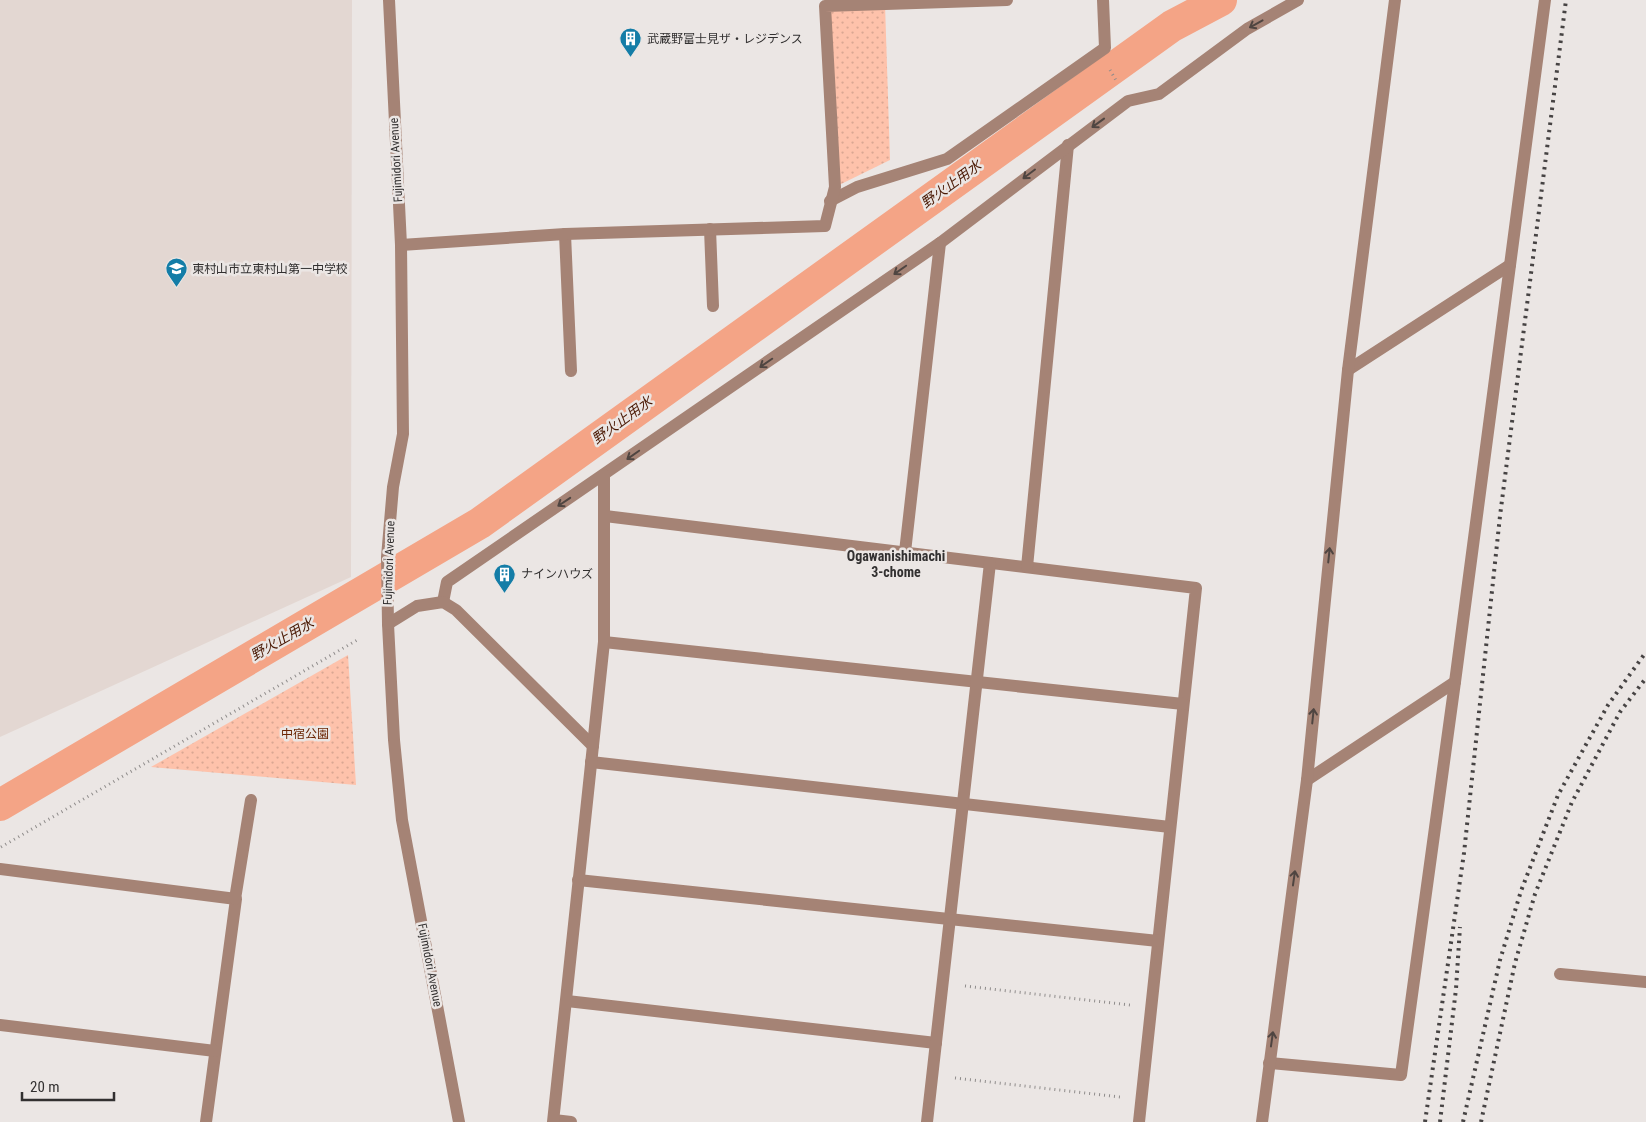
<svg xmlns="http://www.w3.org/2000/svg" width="1646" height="1122" viewBox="0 0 1646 1122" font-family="'Roboto Condensed','Noto Sans JP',sans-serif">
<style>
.built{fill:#e3d7d2}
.grass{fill:url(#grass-dots)}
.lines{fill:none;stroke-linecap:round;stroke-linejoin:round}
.canal{stroke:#f4a486;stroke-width:32}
.path{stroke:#8f8c8b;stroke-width:3;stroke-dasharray:1 4;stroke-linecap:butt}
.minor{stroke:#a58375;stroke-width:12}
.rail{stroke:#464343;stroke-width:4;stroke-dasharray:2.5 5;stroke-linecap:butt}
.oneway{stroke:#4f4541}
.labels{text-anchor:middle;stroke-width:5;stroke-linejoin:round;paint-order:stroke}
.poi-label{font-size:12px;fill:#323030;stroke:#ebe6e4;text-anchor:start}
.street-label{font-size:12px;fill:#323030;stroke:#ebe6e4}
.park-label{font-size:12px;fill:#6a2402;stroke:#ebe6e4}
.water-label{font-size:14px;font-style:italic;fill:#4a1904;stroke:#ebe6e4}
.neighbourhood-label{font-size:14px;font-weight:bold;fill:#323030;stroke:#ebe6e4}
</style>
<defs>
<pattern id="grass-dots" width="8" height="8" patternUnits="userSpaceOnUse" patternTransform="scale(1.25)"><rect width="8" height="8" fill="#fec2ab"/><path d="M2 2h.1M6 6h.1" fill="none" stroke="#daa793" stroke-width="1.8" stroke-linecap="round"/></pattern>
</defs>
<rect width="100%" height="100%" fill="#ebe6e4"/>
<polygon class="built" points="0,0 352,0 351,577 0,737"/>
<g class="grass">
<polygon points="885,4 890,160 835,187 825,6"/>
<polygon points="348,655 356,785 151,767"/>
</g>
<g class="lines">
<polyline class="canal" points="0,805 480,523 1172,26 1221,0"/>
<g class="path">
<polyline points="1110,70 1117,82"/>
<polyline points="1,847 359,639"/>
<polyline points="965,986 1130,1005"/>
<polyline points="955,1078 1120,1097"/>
</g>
<g class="minor">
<polyline points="389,0 401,245 403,434 393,487 387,557 388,624 394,740 402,820 459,1122"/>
<polyline points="830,201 857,187 947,159 1105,48 1103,0"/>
<polyline points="710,229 713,306"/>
<polyline points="565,234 571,371"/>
<polyline points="401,245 565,234 825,226 835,187 825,6 1007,0"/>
<polyline points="1348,370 1510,265"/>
<polyline points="605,516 1196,588 1139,1122"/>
<polyline points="905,552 940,243"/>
<polyline points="1027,567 1068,145"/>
<polyline points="443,602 447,582 940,243 1128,101 1159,94 1247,29 1298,0"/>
<polyline points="388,624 417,606 443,602 456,610 593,746"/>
<polyline points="604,642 1183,704"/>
<polyline points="591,762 1170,827"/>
<polyline points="1307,780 1455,682"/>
<polyline points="0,869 236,899 206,1122"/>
<polyline points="578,880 1158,941"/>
<polyline points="235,899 251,800"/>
<polyline points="1560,974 1646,982"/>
<polyline points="567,1001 936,1043"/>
<polyline points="0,1025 215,1051"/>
<polyline points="1269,1063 1401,1075 1455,682 1545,0"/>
<polyline points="554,1120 571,1122"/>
<polyline points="553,1122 604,642 604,475"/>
<polyline points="927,1122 990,563"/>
<polyline points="1262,1122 1307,780 1348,370 1395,0"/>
</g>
<g class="rail">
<polyline points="1425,1122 1464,853 1500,516 1566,0"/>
<polyline points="1440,1122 1456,989 1460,927"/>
<polyline points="1463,1122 1500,960 1521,891 1558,795 1608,705 1646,652"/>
<polyline points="1481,1122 1515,963 1535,894 1572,802 1620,712 1646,678"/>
</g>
</g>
<defs><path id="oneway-shaft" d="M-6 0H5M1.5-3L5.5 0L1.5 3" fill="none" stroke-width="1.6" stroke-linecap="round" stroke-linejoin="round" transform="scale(1.25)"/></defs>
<g class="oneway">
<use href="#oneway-shaft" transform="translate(1256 24) rotate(151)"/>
<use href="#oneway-shaft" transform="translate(1098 123) rotate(144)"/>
<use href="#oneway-shaft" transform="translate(1029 174) rotate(143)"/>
<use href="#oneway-shaft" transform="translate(900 270) rotate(145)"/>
<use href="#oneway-shaft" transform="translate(766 363) rotate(145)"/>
<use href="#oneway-shaft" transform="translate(633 455) rotate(145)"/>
<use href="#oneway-shaft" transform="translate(564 502) rotate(146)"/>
<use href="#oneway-shaft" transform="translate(1329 555) rotate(-84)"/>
<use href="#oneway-shaft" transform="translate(1313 716) rotate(-84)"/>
<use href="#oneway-shaft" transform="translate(1294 878) rotate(-82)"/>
<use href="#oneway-shaft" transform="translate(1272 1039) rotate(-82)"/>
</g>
<defs>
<symbol id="building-pin" viewBox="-11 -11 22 30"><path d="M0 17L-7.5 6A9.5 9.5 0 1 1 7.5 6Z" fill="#147da7" stroke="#ebe6e4"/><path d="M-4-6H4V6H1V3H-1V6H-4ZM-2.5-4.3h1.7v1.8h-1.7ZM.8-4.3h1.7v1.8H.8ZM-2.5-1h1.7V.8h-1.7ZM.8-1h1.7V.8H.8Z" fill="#fff"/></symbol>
<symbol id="school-pin" viewBox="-11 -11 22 30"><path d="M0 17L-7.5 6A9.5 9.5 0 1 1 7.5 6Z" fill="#147da7" stroke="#ebe6e4"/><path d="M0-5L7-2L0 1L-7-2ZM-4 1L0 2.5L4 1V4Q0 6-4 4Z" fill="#fff"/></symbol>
</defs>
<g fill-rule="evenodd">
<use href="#building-pin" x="618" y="26" width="25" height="34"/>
<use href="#school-pin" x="164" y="256" width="25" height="34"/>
<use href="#building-pin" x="492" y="562" width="25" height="34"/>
</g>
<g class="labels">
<g class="poi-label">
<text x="647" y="43">武蔵野富士見ザ・レジデンス</text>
<text x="192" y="273">東村山市立東村山第一中学校</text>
<text x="521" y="578">ナインハウズ</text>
</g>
<g class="street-label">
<text transform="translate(396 160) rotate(-93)" y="4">Fujimidori Avenue</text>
<text transform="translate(389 563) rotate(-88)" y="4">Fujimidori Avenue</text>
<text transform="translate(430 965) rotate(79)" y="4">Fujimidori Avenue</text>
</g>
<g class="park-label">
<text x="305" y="738">中宿公園</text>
</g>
<g class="water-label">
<text transform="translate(951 184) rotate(-36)" y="5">野火止用水</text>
<text transform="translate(622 420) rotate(-36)" y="5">野火止用水</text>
<text transform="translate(282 639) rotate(-30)" y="5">野火止用水</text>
</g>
<g class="neighbourhood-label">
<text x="896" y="561">Ogawanishimachi<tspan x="896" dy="16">3-chome</tspan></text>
</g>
</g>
<path d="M22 1092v8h92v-8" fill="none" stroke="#323030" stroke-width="2.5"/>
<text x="30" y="1092" font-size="15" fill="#323030" stroke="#ebe6e4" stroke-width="4" paint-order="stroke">20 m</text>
</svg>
